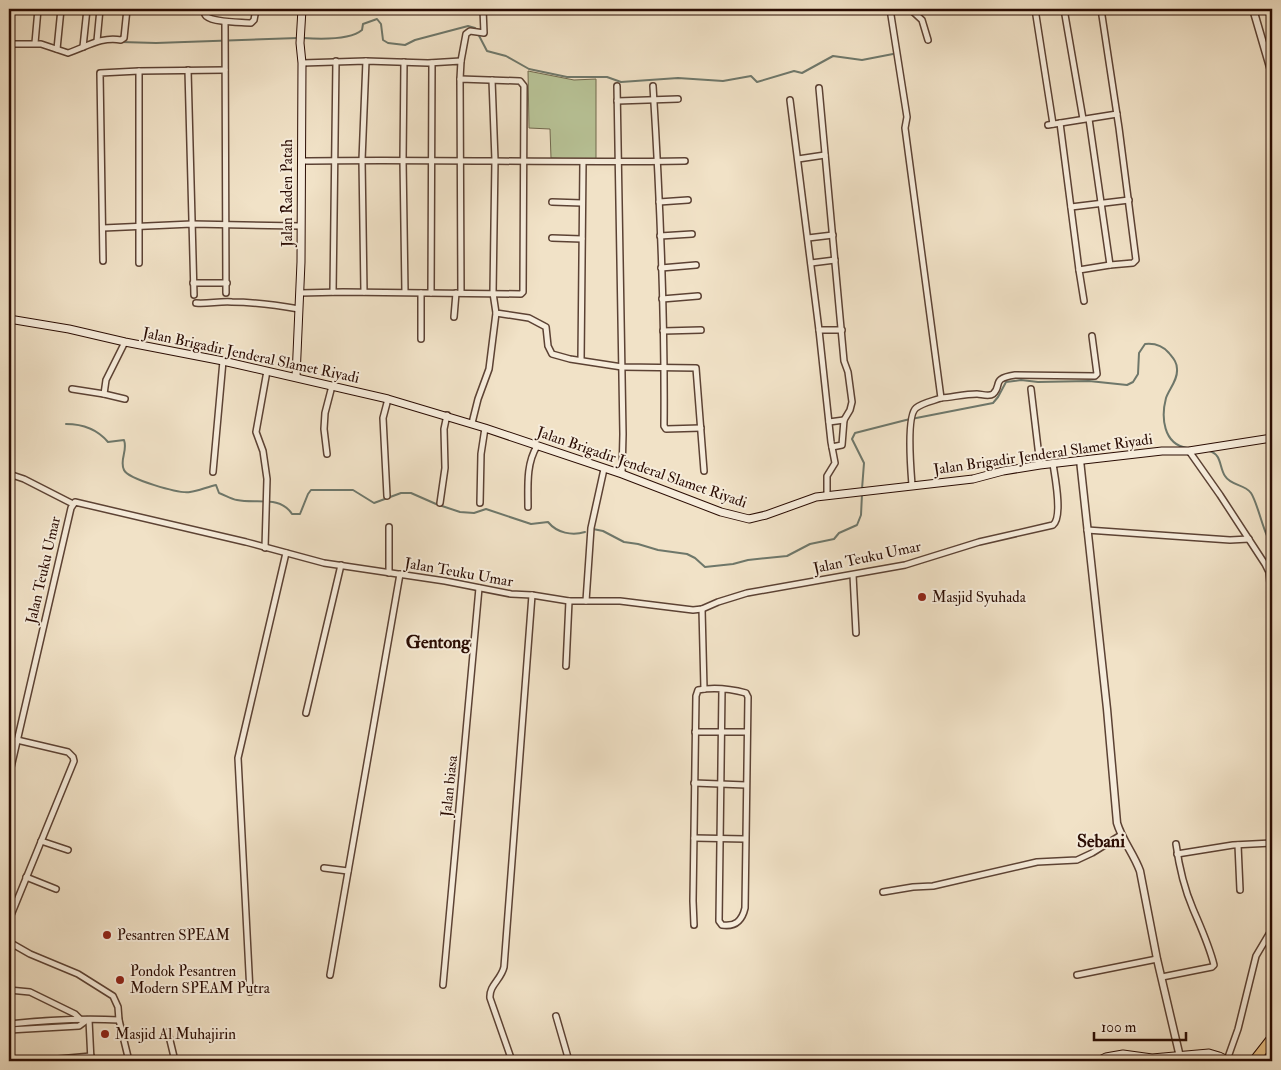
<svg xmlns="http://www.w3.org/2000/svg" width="1281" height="1070" viewBox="0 0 1281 1070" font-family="'IM FELL Double Pica',serif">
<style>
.green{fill:#b8c397;stroke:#71684d}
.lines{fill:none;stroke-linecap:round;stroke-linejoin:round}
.stream{stroke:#6e776a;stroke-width:2}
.minor-casing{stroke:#5c4234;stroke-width:8}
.tertiary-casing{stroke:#5c4234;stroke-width:9}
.secondary-casing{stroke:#2a0c03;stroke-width:9}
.trunk-casing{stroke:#2a0c03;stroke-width:11}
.minor{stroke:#f6ecdb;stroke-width:5}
.tertiary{stroke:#f6ecdb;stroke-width:6}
.secondary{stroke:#f6ecdb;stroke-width:7}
.trunk{stroke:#e8c184;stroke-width:9}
.poi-dot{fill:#8f2418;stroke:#f6ecdb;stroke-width:2}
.labels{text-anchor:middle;stroke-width:4;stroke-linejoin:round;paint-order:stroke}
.street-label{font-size:15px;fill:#2a0c03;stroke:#f6ecdb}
.poi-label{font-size:15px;fill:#2a0c03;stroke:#f6ecdb;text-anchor:start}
.quarter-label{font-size:18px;font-weight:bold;fill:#2a0c03;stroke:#f6ecdb}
</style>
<rect width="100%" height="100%" fill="#f1e2c7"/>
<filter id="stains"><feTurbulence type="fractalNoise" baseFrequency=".004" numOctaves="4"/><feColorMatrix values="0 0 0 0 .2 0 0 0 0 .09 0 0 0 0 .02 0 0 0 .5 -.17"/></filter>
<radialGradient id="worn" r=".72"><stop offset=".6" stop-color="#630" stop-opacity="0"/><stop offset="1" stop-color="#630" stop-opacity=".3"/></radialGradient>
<polygon class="green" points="528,71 574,80 596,79 596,160 551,158 550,129 529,128"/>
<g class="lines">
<g class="stream">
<path d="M303 38C318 39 350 40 362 30L363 24 377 19 381 24 383 40 388 43 405 45 415 40 468 26 475 28 487 51 506 56 529 69 567 77H607L621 82 678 78 723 81 751 76 757 82 794 71 802 73 833 56 862 60 893 54"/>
<polyline points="121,42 156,43 298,38"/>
<polyline points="89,47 101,43"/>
<path d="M66 424C82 424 97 429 108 442L124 440C128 451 119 460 124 470 128 479 179 494 190 492 198 491 207 487 216 485L219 493C225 495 231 499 237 500 256 504 280 495 292 514H300L308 494 311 490H353L374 503 401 493H411L436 504 460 512 474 513 486 509 531 524 548 522C557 533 572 536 585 532"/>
<path d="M1209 451C1222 454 1219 467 1225 476 1231 486 1245 484 1251 493 1257 502 1262 526 1268 538L1272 541"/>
<path d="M862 489 864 463 852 439 855 433 906 420 993 403 998 397 1006 382 1021 380 1038 382 1089 381 1127 385 1133 382 1138 374 1139 353 1145 344C1154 343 1163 346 1169 353 1173 358 1177 362 1177 369 1178 380 1169 389 1166 398 1161 417 1163 444 1187 448"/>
<polyline points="593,529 603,531 624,542 638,544 658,550 687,554 695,558 705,567 733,564 748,560 787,556 810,544 834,539 839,533 857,525 861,515 862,494"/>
</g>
<defs>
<g id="minor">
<path d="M204 9C204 11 204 14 206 16 214 23 241 22 251 23L254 20 256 9"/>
<polyline points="335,9 401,9"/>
<path d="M890 9 907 117 905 128 941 398C933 401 922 403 916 408 906 416 911 472 912 485"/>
<polyline points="910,9 922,20 928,40"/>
<polyline points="1035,9 1053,124"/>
<polyline points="1064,9 1083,119"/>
<polyline points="225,22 226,293"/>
<polyline points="97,41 100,9"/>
<polyline points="35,43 38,9"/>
<path d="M9 44H41L68 53C86 47 102 36 121 40L124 38 127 9"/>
<polyline points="9,44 11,9"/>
<polyline points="83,47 87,9"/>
<polyline points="57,49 61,9"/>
<polyline points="461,61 466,34 470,31 484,33 483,9"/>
<polyline points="404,62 403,160 405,292"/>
<polyline points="302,63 366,61 428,63 461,61 460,79"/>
<polyline points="188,70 194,295"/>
<polyline points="139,71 139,263"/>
<polyline points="492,80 495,160 493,293 496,313 529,318 546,327 548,346 552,354 570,359 622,367 696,368 704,471"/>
<polyline points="617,86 623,434 622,474"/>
<path d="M653 86C660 199 665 313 664 426L666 429 701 428"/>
<polyline points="819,88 844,361 848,372 852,402 850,410 844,420 842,445 832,447"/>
<polyline points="790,100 819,330 831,442 835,463 827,476 827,496"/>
<polyline points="617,101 678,99"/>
<polyline points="1089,119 1110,265 1133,263 1136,260 1119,128 1101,9"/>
<polyline points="1060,123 1079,270"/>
<polyline points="1048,125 1117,114"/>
<polyline points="798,159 825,155"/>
<path d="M301 161C429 159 557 163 685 161"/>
<polyline points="552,202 582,203"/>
<polyline points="659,202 688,200"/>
<polyline points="1071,207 1129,200"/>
<polyline points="103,228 192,224 300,226"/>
<polyline points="660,236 692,234"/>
<polyline points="552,238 582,239"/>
<polyline points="808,238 833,235"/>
<polyline points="103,261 100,73 139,71 225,70"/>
<polyline points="811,263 835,260"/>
<polyline points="661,268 696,265"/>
<polyline points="193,283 227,283"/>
<polyline points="333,292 336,61"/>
<polyline points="364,292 362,160 366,61"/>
<polyline points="300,293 343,292 521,294 523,292 524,86 520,81 460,79 461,293"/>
<polyline points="431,293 432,63"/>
<polyline points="662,299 698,296"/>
<polyline points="1084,301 1079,270 1110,265"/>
<path d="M196 303C208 304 220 301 232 302 254 302 276 305 299 309"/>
<polyline points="454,317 456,293"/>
<polyline points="819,330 842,330"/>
<polyline points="663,331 701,330"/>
<polyline points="421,339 421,293"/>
<polyline points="581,360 583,162"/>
<polyline points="72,389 104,394 125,399"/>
<polyline points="1031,389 1040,465"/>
<polyline points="104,394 106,380 125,342"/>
<path d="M941 398C953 397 965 394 977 394 981 394 989 397 993 394 1003 385 990 379 1015 375L1095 376 1097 374 1092 336"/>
<polyline points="829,422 844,420"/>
<polyline points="472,423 478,399 489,369 496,313"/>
<polyline points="1189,451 1220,495 1265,564 1269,572 1272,604"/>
<polyline points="327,454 324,429 325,413 332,386"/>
<polyline points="213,472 223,361"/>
<polyline points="9,474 24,479 73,504"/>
<polyline points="387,496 383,418 388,399"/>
<polyline points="440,503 445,468 444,429 447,415"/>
<polyline points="480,503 481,454 485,428"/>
<path d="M528 507C528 486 526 464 537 446"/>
<polyline points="389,527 389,573"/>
<polyline points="1087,530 1230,540 1249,539"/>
<polyline points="265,548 267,479 263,451 256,432 267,371"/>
<polyline points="853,575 856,633"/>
<polyline points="586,601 591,528 604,469"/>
<polyline points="702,609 704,689"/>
<polyline points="566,666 569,601"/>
<polyline points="306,713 341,565"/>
<polyline points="695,732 747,732"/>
<path d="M9 776 71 508 75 502 246 542 324 563 445 581 511 594 532 595 569 601H620L693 610 702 609 718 602 747 593 905 565 979 542 1053 525C1063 517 1055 477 1053 464"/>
<polyline points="694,783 746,785"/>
<polyline points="694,838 745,839"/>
<polyline points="41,841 68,850"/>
<polyline points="1238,845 1240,890"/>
<polyline points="1177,854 1233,845 1272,843"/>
<polyline points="324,868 348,871"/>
<polyline points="26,877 56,889"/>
<polyline points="883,892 913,887 933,886 1037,862 1077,860 1092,853 1121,835"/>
<polyline points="9,920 74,761 73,757 68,752 17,740"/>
<path d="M694 925 693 901 696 696 698 690C714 687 731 689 746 693L748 697 745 908C742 921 735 927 722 925L719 921 722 689"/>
<polyline points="9,942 30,954 78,974 113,996 118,1007 119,1020 129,1061"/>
<polyline points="330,975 400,574"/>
<polyline points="1077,975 1157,959"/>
<path d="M1162 977 1212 967 1214 965C1209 945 1201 928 1193 909 1184 888 1179 866 1176 844"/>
<polyline points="443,985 479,588"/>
<polyline points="9,990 30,992 75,1014 80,1019"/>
<polyline points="250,992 238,758 286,553"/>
<polyline points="556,1016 569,1061"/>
<polyline points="89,1020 91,1061"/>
<path d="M9 1024C46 1020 82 1018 119 1020"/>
<polyline points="9,1030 79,1026 87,1020"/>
<polyline points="168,1032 175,1061"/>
<polyline points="1227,1060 1238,1029 1256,956 1272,929"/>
<polyline points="36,1061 91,1056"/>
<path d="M512 1061 490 998C489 985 501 980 504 967L532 595"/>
</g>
<g id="tertiary">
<polyline points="1253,9 1272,74"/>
<path d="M1080 460 1107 709 1117 823C1122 840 1134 854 1140 871L1157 959 1180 1057"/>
</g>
<g id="secondary">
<polyline points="9,319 69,329 125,342 223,361 388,399 485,428 622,474 721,512 749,519 766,515 816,497 973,479 1003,471 1040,465 1162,451 1189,451 1272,438"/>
<polyline points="296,377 301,262 302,63 300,43 302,9"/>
<polyline points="1098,1061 1106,1057 1123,1054 1152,1058 1209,1053 1219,1056 1229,1061"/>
</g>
<polyline id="trunk" points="1254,1061 1272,1038"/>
</defs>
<use href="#minor" class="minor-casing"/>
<use href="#tertiary" class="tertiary-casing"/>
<use href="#secondary" class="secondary-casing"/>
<use href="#trunk" class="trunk-casing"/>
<use href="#minor" class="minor"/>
<use href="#tertiary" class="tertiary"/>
<use href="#secondary" class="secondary"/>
<use href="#trunk" class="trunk"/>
</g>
<g class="poi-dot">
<circle cx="922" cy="597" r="5"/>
<circle cx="107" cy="935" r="5"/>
<circle cx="120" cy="980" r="5"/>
<circle cx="105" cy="1034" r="5"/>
</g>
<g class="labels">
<g class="street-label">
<text transform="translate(287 193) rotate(-90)" y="5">Jalan Raden Patah</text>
<text transform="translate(251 355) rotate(12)" y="5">Jalan Brigadir Jenderal Slamet Riyadi</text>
<text transform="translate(1043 454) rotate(-8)" y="5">Jalan Brigadir Jenderal Slamet Riyadi</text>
<text transform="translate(642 467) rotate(19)" y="5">Jalan Brigadir Jenderal Slamet Riyadi</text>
<text transform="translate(867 557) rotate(-12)" y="5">Jalan Teuku Umar</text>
<text transform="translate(43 570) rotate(-77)" y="5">Jalan Teuku Umar</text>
<text transform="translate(459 572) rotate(10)" y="5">Jalan Teuku Umar</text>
<text transform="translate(449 786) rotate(-84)" y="5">Jalan biasa</text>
</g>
<g class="poi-label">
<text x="932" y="602">Masjid Syuhada</text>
<text x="117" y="940">Pesantren SPEAM</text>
<text x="130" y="976">Pondok Pesantren<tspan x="130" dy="17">Modern SPEAM Putra</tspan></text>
<text x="115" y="1039">Masjid Al Muhajirin</text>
</g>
<g class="quarter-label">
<text x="438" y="648">Gentong</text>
<text x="1101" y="847">Sebani</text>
</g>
</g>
<rect width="1281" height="1070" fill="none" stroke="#f1e2c7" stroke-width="30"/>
<rect x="10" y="10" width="1261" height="1050" fill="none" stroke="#2a0c03" stroke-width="2.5"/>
<rect x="15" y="15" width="1251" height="1040" fill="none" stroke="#2a0c03"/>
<path d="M1094 1032v8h92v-8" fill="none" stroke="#2a0c03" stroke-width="2.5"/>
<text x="1101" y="1032" font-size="15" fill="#2a0c03" stroke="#f6ecdb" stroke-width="4" paint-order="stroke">100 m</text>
<rect width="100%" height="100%" filter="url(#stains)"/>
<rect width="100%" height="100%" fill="url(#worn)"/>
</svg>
